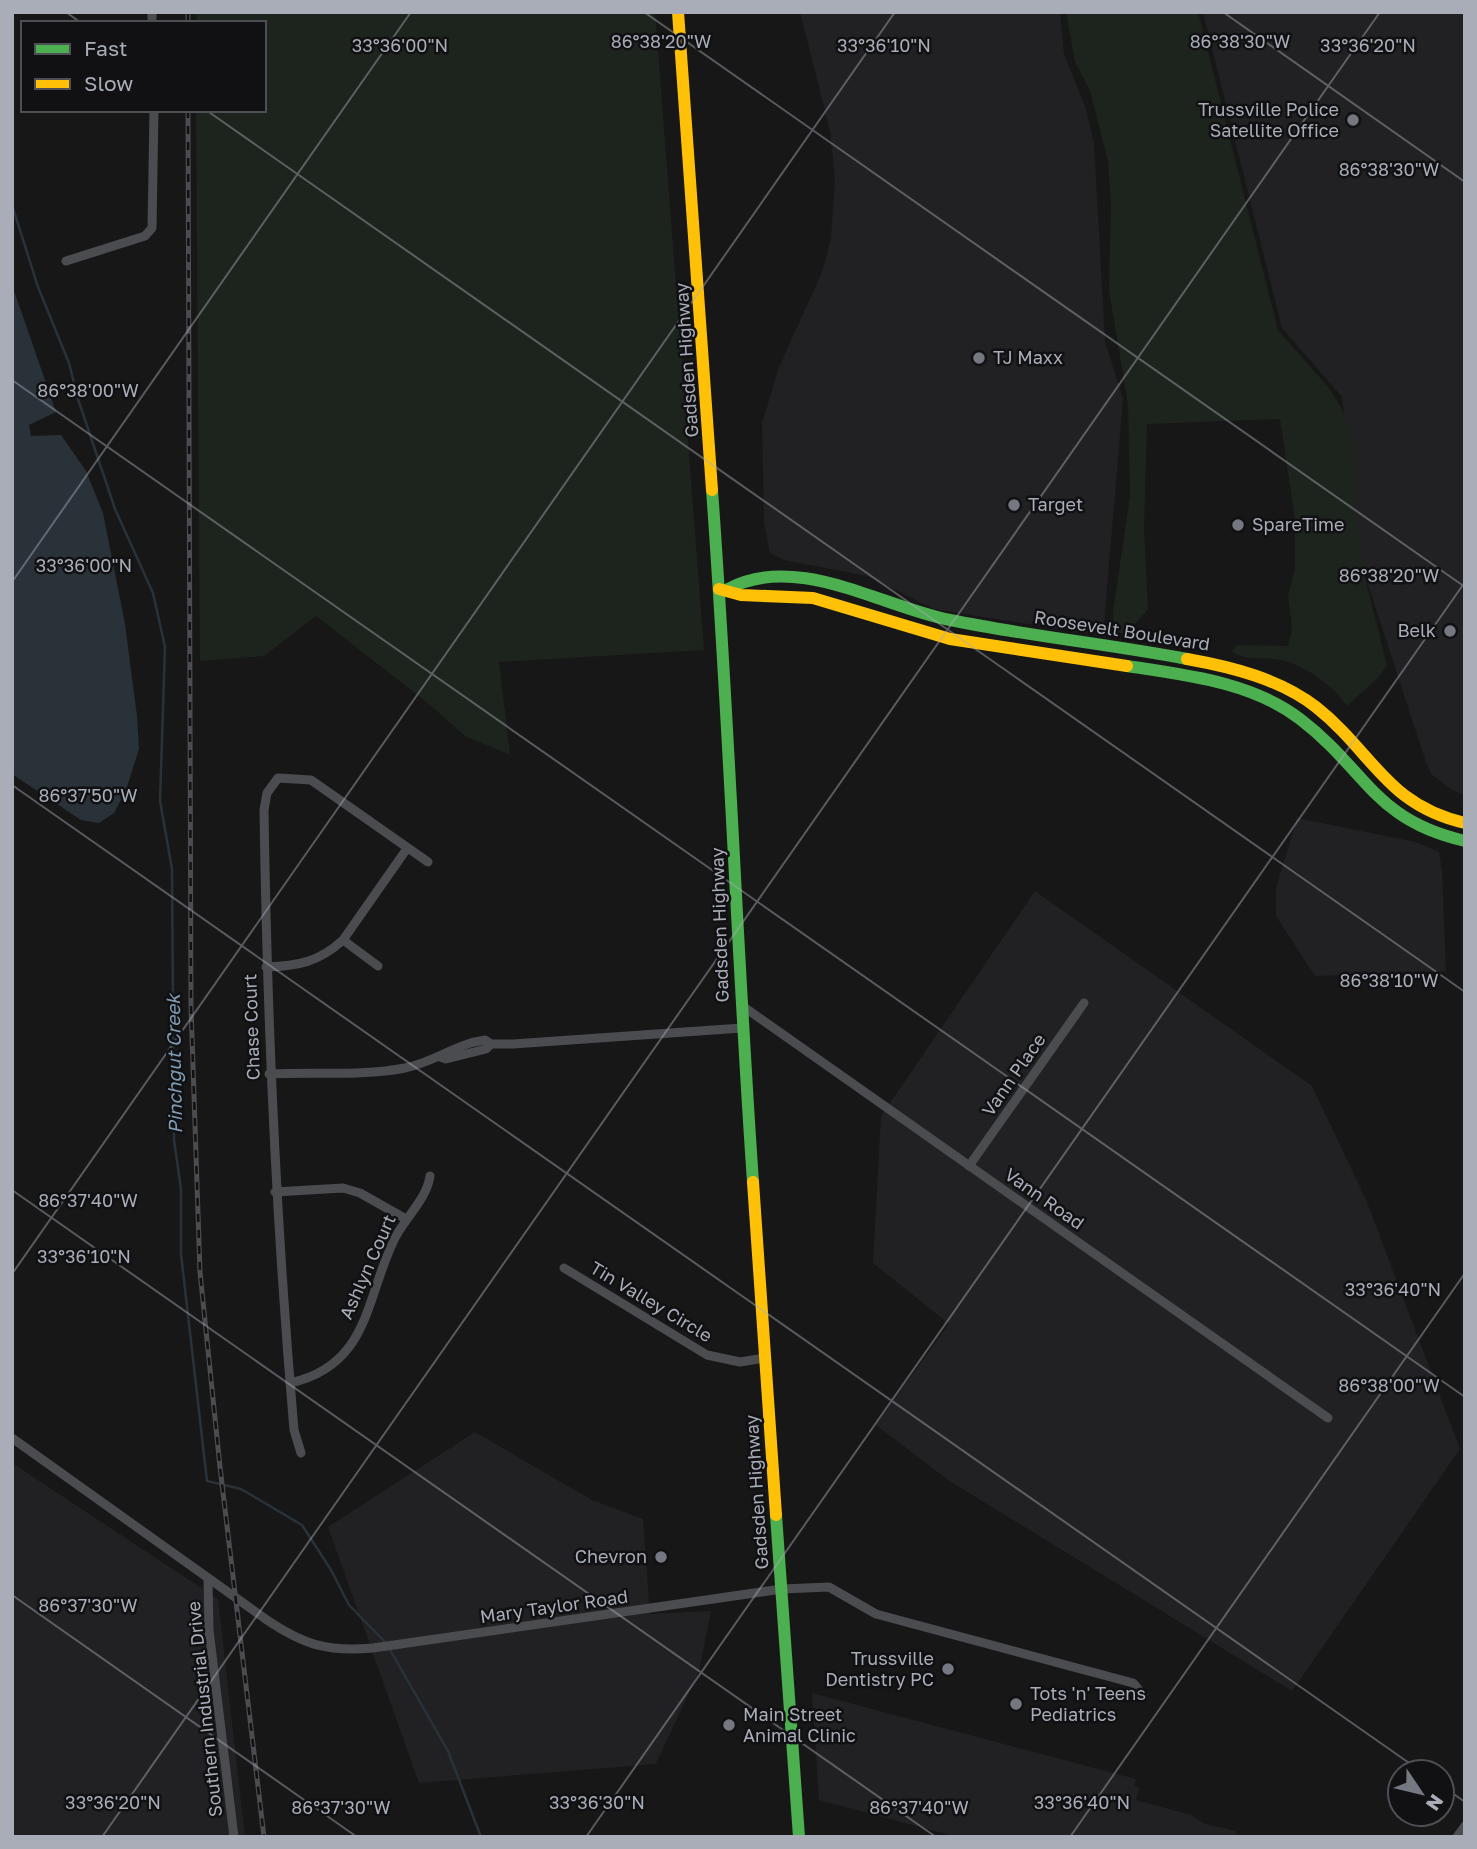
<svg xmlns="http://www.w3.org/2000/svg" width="1477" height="1849" viewBox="0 0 1477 1849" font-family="'Golos Text',sans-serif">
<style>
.built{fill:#212123}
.green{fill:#1d241e}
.water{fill:#2a3239}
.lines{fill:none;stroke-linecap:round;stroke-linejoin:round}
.stream{stroke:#2a3239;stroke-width:2.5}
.street{stroke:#4b4c50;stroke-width:9}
.fast{stroke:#4caf50;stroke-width:12}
.slow{stroke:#ffc107;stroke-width:12}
.rail-casing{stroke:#4b4c4f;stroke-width:5}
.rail{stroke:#111113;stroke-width:2.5;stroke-dasharray:8;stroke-linecap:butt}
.ticks{fill:none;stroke:#a8adb8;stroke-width:2;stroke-opacity:0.45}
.poi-dot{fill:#757880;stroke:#111113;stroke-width:2.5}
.labels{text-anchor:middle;stroke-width:5;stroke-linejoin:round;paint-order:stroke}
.poi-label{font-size:18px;fill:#a8adb8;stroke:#111113;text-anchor:start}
.street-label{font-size:18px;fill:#a8adb8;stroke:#111113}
.water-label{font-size:19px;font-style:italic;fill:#7f9bb3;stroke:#111113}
.ticks-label{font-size:18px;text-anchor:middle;fill:#a8adb8;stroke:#111113;stroke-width:5;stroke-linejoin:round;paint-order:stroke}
</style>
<rect width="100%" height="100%" fill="#171717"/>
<g class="built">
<polygon points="800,12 1060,12 1064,54 1086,109 1094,144 1105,341 1123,399 1103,636 934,609 867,576 784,560 770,553 764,523 762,423 779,367 822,272 831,238 835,180 830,131"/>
<polygon points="1203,12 1465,12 1465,795 1452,790 1431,774 1423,753 1360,560 1342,397 1282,328"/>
<polygon points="1297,818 1416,842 1439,852 1442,870 1446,971 1315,976 1276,916 1276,888"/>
<polygon points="1035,891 1312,1086 1367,1202 1460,1449 1292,1691 948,1480 876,1425 949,1324 873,1263 881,1116"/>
<polygon points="475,1432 592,1500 643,1519 650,1614 711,1611 699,1671 656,1764 419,1783 328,1527"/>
<polygon points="12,1463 218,1599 245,1837 12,1837"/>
<polygon points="812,1693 1136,1779 1134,1786 1139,1788 1136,1800 1191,1815 1205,1824 1237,1831 1236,1837 957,1837 819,1800"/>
</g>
<g class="green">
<polygon points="196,12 655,12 704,650 499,662 510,755 465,736 429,704 316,616 264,656 200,661 196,110 264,110 264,23 197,23"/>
<path d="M1066 12H1198L1278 330 1329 388 1341 407 1352 438 1354 497 1365 577 1387 665 1379 677 1347 706C1332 684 1301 662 1274 659 1256 657 1247 661 1231 651L1238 645 1288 646 1292 628 1288 596 1295 569V519L1280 419 1147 424 1144 527 1148 609 1125 635 1114 630 1113 612 1130 496 1128 405 1109 290 1111 205 1108 161 1090 91 1075 62Z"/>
</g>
<polygon class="water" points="12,285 56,412 29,425 31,436 61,435 86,471 103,513 125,624 137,716 139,749 126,790 114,813 99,823 81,820 12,774"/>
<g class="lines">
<g class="stream">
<polyline points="12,205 38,287 69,363 78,399 115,509 153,593 165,647 160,801 172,869 174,1140 181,1189 181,1254 207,1481 241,1489 302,1525 331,1570 349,1605 386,1643"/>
<polyline points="389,1648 448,1751 481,1837"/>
</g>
<g class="street">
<polyline points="152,12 152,23"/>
<polyline points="66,261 145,236 152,228 154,110"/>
<polyline points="343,940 378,966"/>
<path d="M266 967C298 966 319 962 343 940L406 850"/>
<polyline points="741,1005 1328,1418"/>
<polyline points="440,1057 446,1059 486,1049 491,1044"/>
<path d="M269 1074C310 1072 365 1076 405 1068 435 1062 455 1044 485 1040L491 1044H513L742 1028"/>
<polyline points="969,1166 1084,1003"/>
<polyline points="275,1192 343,1188 360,1193 406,1219"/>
<polyline points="564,1268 707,1355 740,1362 765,1358"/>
<path d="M290 1383C371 1365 365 1296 396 1236 407 1216 427 1198 430 1176"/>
<path d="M12 1438 267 1620C304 1645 328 1652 373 1648L782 1589 829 1587 876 1614 1133 1683 1143 1695"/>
<path d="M301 1453 294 1430C276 1223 267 1017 264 810L267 793 278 778 311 780 428 862"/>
<polyline points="208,1578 209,1630 234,1837"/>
<polyline points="1457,1837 1465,1826"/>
</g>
<g class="fast">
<path d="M712 490C729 721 737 952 753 1182"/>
<path d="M728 589C797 552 882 607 950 620 1028 636 1108 644 1187 659"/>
<path d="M1127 666C1186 675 1252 682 1300 719 1367 770 1373 820 1465 841"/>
<polyline points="776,1515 799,1837"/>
</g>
<g class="slow">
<polyline points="678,12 712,490"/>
<polyline points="719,589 741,595 813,598 950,639 1127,666"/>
<path d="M1187 659C1232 667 1280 679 1316 707 1373 752 1386 805 1465 823"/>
<polyline points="753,1182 776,1515"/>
</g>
<defs>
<g id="rail">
<polyline points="188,12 188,23"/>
<polyline points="188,110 191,1007 200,1272 220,1467 264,1837"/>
</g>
</defs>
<use href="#rail" class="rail-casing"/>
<use href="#rail" class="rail"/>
</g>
<path class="ticks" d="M66 12 81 23M644 12 1465 587M1223 12 1465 182M206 110 1465 992M12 380 1465 1397M12 582 411 12M12 785 1422 1772M12 1190 936 1837M12 1274 895 12M12 1595 357 1837M1442 1786 1465 1802M102 1837 1380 12M586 1837 1465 582M1070 1837 1465 1273"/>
<g class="poi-dot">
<circle cx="1353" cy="120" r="7"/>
<circle cx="979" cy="358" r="7"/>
<circle cx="1014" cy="505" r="7"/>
<circle cx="1238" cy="525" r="7"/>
<circle cx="1450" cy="631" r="7"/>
<circle cx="661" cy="1557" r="7"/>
<circle cx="948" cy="1669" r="7"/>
<circle cx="1016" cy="1704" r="7"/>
<circle cx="729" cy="1725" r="7"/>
</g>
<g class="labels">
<g class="poi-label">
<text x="1339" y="116" text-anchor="end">Trussville Police<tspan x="1339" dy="21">Satellite Office</tspan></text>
<text x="993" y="364">TJ Maxx</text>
<text x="1028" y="511">Target</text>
<text x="1252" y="531">SpareTime</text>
<text x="1436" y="637" text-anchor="end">Belk</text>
<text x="647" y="1563" text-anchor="end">Chevron</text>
<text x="934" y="1665" text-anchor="end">Trussville<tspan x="934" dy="21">Dentistry PC</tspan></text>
<text x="1030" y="1700">Tots 'n' Teens<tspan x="1030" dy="21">Pediatrics</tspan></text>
<text x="743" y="1721">Main Street<tspan x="743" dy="21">Animal Clinic</tspan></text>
</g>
<g class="street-label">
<text transform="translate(687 360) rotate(-94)" y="6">Gadsden Highway</text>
<text transform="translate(1122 631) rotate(9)" y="6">Roosevelt Boulevard</text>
<text transform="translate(720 925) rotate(-92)" y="6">Gadsden Highway</text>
<text transform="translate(252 1027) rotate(-92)" y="6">Chase Court</text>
<text transform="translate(1014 1075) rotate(-55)" y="6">Vann Place</text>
<text transform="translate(1044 1199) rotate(35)" y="6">Vann Road</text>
<text transform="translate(368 1267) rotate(-66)" y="6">Ashlyn Court</text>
<text transform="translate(651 1302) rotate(31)" y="6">Tin Valley Circle</text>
<text transform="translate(757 1492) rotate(-94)" y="6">Gadsden Highway</text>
<text transform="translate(554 1607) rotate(-8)" y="6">Mary Taylor Road</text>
<text transform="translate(205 1709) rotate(-96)" y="6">Southern Industrial Drive</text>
</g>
<g class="water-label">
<text transform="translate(174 1064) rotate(-91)" y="7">Pinchgut Creek</text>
</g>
</g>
<g class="ticks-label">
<text x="661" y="48">86°38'20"W</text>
<text x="1240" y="48">86°38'30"W</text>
<text x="400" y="52">33°36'00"N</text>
<text x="884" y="52">33°36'10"N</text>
<text x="1368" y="52">33°36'20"N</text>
<text x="1389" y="176">86°38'30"W</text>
<text x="88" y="397">86°38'00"W</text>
<text x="84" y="572">33°36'00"N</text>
<text x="1389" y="582">86°38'20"W</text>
<text x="88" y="802">86°37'50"W</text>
<text x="1389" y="987">86°38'10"W</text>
<text x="88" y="1207">86°37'40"W</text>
<text x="84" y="1263">33°36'10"N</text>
<text x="1393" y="1296">33°36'40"N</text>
<text x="1389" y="1392">86°38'00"W</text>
<text x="88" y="1612">86°37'30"W</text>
<text x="113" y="1809">33°36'20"N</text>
<text x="597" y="1809">33°36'30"N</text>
<text x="1082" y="1809">33°36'40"N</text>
<text x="341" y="1814">86°37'30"W</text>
<text x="919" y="1814">86°37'40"W</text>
</g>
<rect width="1477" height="1849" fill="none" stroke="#a8adb8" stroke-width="28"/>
<rect x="21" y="21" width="245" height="91" fill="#111113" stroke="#4d4f55" stroke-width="2"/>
<rect x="35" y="44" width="35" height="10" fill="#4caf50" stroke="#4d4f55" stroke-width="2"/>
<text x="84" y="56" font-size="21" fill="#a8adb8">Fast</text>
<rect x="35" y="79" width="35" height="10" fill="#ffc107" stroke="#4d4f55" stroke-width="2"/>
<text x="84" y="91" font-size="21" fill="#a8adb8">Slow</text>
<g transform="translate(1421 1793) rotate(125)"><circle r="33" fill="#111113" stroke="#4d4f55" stroke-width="2"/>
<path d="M0-5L12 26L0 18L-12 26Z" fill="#757880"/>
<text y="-10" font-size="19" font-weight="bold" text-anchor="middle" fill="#a8adb8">N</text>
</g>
</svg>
